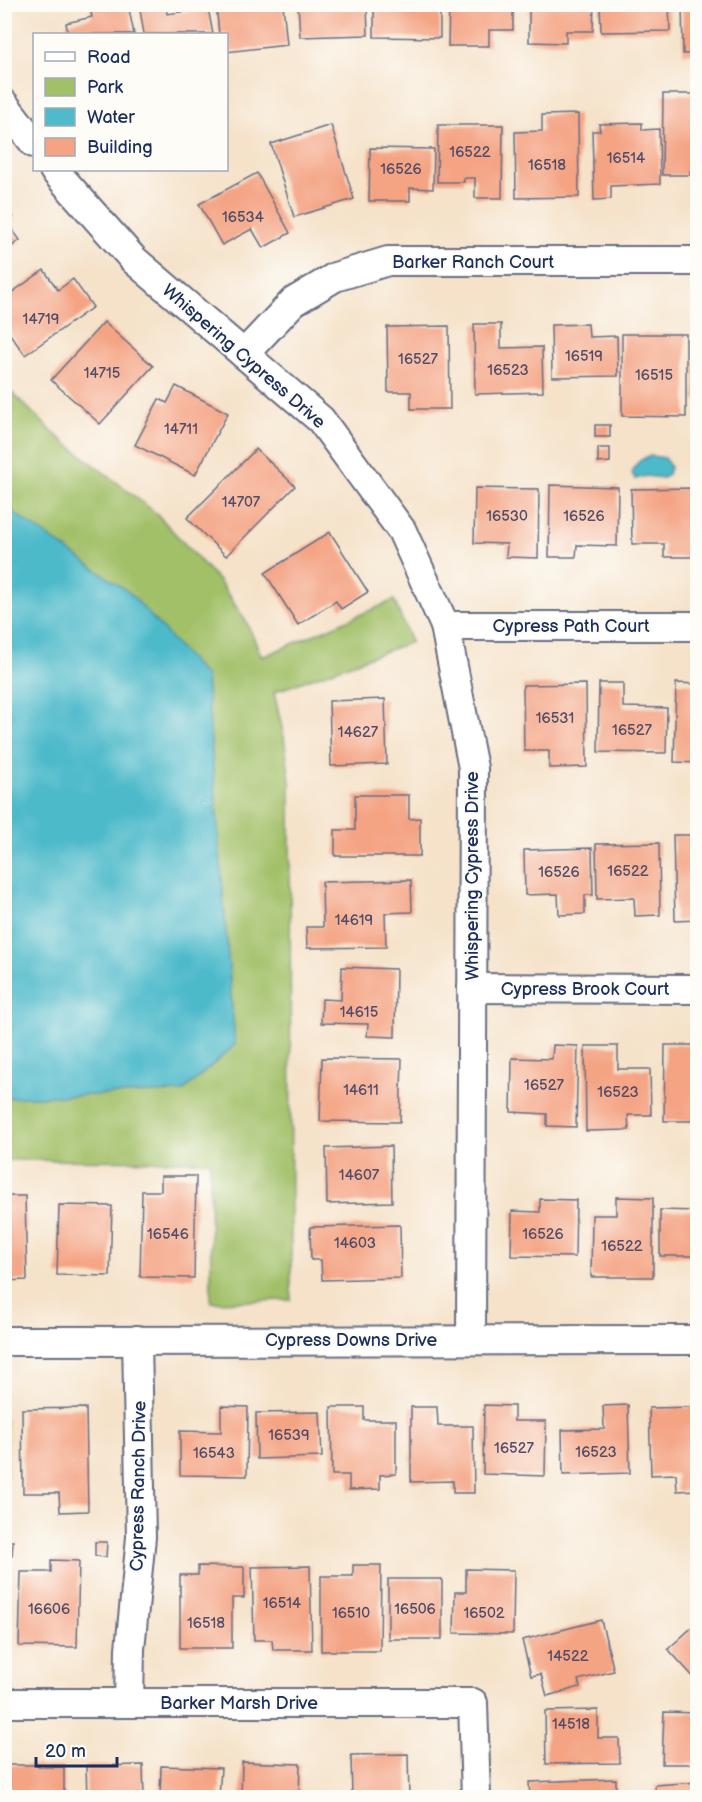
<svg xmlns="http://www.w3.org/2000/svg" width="702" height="1802" viewBox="0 0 702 1802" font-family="'Balsamiq Sans',sans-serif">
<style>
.green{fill:#a2c068;stroke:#5e7863;stroke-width:1.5}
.water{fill:#4ebaca;stroke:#347494;stroke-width:1.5}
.building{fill:#f4a383}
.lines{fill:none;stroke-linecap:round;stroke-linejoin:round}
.street-casing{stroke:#676e83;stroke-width:32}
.street{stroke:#fff;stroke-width:28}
.labels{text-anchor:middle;stroke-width:4.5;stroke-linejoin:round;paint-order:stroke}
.number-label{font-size:15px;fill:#514c67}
.street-label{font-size:18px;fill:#1b2f5e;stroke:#fdfcf7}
</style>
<rect width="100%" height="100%" fill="#fdfcf7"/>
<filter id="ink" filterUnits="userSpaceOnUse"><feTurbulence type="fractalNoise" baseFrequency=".0167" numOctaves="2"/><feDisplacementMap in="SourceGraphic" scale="12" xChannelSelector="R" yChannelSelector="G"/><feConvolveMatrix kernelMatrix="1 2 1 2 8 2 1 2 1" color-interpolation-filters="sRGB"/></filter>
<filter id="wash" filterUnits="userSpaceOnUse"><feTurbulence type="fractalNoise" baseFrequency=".008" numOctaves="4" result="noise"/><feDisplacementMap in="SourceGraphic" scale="24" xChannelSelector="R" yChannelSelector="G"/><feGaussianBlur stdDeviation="1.35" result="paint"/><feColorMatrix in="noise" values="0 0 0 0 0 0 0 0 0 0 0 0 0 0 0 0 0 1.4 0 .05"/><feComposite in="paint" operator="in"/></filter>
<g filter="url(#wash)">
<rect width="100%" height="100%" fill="#f5e2c9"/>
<polygon class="green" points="4,385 57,436 156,513 219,581 247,623 262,657 394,600 411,642 274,692 284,737 290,782 291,1300 211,1302 210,1161 5,1160"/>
<g class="water">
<path d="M651 456 665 458 670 467 668 474 663 478 646 476 635 479 632 473C634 464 642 458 651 456Z"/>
<polygon points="4,506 130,593 206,677 235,1045 182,1092 5,1098"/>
</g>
<g id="blocks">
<g class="building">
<polygon points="89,4 128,4 134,34 68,34 66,23 92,17"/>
<polygon points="139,4 166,4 167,14 208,8 213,34 144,34"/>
<polygon points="216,4 283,4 287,45 226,52 226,34 219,34"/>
<polygon points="298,4 367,4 368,35 300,37"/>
<polygon points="374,4 440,4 440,38 374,37"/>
<polygon points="449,4 513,4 513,30 489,30 489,46 448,46"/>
<polygon points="529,4 594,4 593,31 566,31 566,43 529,42"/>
<polygon points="600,4 669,4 670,31 601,32"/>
<polygon points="682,4 698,4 698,53 683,54"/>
<polygon points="663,94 698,94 698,171 690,171 690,175 662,175"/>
<polygon points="578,114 579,197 516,198 515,132 542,131 542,115"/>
<polygon points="642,123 642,130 659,129 660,184 611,186 611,199 594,200 592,131 600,131 599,124"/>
<polygon points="331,125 354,199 294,217 271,144"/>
<polygon points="438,125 503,125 502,198 475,198 475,178 464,178 464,182 437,182"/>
<polygon points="370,148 434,149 433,189 410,188 410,201 369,201"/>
<polygon points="257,173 290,233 263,248 252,229 222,245 199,204"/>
<polygon points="4,206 13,217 6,221 20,240 4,252"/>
<polygon points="44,270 58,290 73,279 93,307 25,355 7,330 4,332 4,298"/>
<polygon points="104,322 153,366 100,424 51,380"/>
<polygon points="474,324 501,324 501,348 542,347 543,392 475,394"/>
<polygon points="588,324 589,337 617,336 618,376 552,377 551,325"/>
<polygon points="449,326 450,409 411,409 411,392 388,392 387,327"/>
<polygon points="622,334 686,334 686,417 622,416"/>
<polygon points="694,361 698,361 698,400 694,399"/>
<polygon points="176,386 228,413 195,475 135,445 159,399 167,403"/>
<rect x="595" y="425" width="15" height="12"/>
<polygon points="598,448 610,448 610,462 598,463"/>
<polygon points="256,449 295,486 226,556 187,518"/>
<polygon points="550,485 618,487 617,546 577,545 576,557 549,557"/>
<polygon points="475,488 539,489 538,558 506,557 507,544 474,543"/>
<polygon points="696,488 697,557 664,557 664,544 632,544 631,489"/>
<polygon points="330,532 368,592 341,609 336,601 298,625 265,573"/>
<polygon points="599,683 623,683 623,707 667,708 666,753 598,752"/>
<polygon points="676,683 698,684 698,763 674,762"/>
<polygon points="586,684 587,767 549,768 549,751 524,751 523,685"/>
<polygon points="385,699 387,764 331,766 329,701"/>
<polygon points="355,795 409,795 409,819 420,818 420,856 335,856 335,830 355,830"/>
<polygon points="673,835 698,835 698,920 675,921"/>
<polygon points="659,843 660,915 635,916 634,898 597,899 596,844"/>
<polygon points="592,848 593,895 585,895 585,914 559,915 558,894 525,895 524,850"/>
<polygon points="411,880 412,912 385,913 386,947 307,948 306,927 323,927 322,882"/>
<polygon points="342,967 396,969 395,1037 367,1036 368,1024 321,1023 322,999 341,1000"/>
<polygon points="553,1045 578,1046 576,1127 547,1126 547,1114 511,1112 512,1058 552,1059"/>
<polygon points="665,1045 693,1045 693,1064 698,1064 698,1121 664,1121"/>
<polygon points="585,1046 618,1046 618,1069 650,1069 651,1115 628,1115 629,1130 586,1131"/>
<polygon points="322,1058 402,1059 400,1122 320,1121"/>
<polygon points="391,1146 392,1202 327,1204 326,1148"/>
<polygon points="161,1176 196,1176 194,1278 140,1277 142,1191 161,1191"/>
<polygon points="4,1196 25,1196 27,1280 4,1281"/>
<polygon points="616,1197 653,1198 653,1277 591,1277 592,1215 616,1215"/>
<polygon points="540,1199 576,1200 575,1257 511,1256 512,1211 540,1212"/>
<polygon points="59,1205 112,1206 110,1276 57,1275"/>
<polygon points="660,1210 698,1211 698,1256 660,1256"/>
<polygon points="400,1225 401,1278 322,1280 321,1260 311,1260 310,1227"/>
<polygon points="484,1405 514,1406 514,1421 546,1421 545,1476 483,1474"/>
<polygon points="628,1405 630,1473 563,1475 562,1430 604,1429 603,1406"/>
<polygon points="221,1406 248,1407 247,1476 180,1475 180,1431 221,1432"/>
<polygon points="331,1407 364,1407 364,1420 396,1420 396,1474 380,1475 380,1489 349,1490 349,1475 332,1475"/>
<polygon points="411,1407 437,1407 438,1426 473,1426 474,1493 453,1493 453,1481 411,1482"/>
<polygon points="698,1407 698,1490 677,1491 676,1474 651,1475 649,1408"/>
<polygon points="86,1408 88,1511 60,1512 59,1493 23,1493 22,1409"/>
<polygon points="320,1412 322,1457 257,1459 256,1413"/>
<polygon points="4,1420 7,1420 8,1476 4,1476"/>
<polygon points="4,1541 13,1541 12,1556 4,1556"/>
<polygon points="95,1542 107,1542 106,1557 95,1556"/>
<polygon points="51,1560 79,1561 77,1647 19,1646 21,1572 51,1572"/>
<polygon points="353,1565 381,1565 380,1651 321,1651 321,1576 353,1576"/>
<polygon points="198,1566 244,1567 244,1598 232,1598 232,1648 180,1648 180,1575 198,1575"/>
<polygon points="310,1566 312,1650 273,1650 272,1640 254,1640 252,1567"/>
<polygon points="466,1569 514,1570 513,1634 454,1633 455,1592 466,1592"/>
<rect x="388" y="1579" width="54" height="60"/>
<polygon points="601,1620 614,1671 578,1680 580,1687 547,1696 541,1674 531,1676 522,1640"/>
<polygon points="698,1622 698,1682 668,1649"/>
<polygon points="598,1710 598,1738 619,1738 620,1763 546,1764 545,1711"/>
<polygon points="664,1712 698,1713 698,1764 662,1764"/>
<polygon points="408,1754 409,1798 352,1798 351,1755"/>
<polygon points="242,1762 300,1764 299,1798 241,1798"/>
<polygon points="4,1765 39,1765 39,1767 64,1767 64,1798 4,1798"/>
<polygon points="143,1765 144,1798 87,1798 86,1766"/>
<polygon points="161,1766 221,1768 219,1798 160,1798"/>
<polygon points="616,1779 616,1798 530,1798 529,1782"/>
<polygon points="698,1782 698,1798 656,1798 655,1785"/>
</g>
</g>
</g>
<g filter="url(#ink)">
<use href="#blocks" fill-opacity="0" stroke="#676e83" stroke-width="1.5"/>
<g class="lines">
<defs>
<g id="street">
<polyline points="4,104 34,143"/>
<polyline points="54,170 134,260 321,420 402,531 445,626 473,768 471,1340"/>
<polyline points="244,354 293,302 335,277 388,261 698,261"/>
<polyline points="445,626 698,626"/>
<polyline points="472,988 698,989"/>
<polyline points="4,1341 698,1340"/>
<polyline points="4,1703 473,1703 476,1798"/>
<polyline points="129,1703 130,1649 141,1537 137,1340"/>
</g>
</defs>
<use href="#street" class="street-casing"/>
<use href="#street" class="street"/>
</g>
</g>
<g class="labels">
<g class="number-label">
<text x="470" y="157">16522</text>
<text x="626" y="163">16514</text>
<text x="547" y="170">16518</text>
<text x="401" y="174">16526</text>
<text x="243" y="222">16534</text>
<text x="41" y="324">14719</text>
<text x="584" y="361">16519</text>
<text x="418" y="364">16527</text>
<text x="508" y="375">16523</text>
<text x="102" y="378">14715</text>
<text x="654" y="380">16515</text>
<text x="181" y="434">14711</text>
<text x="241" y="507">14707</text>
<text x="507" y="521">16530</text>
<text x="584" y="521">16526</text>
<text x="555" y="723">16531</text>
<text x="632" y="735">16527</text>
<text x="358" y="737">14627</text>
<text x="628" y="876">16522</text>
<text x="559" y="877">16526</text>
<text x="354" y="925">14619</text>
<text x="359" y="1017">14615</text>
<text x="544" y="1090">16527</text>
<text x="361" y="1095">14611</text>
<text x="618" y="1097">16523</text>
<text x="359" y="1180">14607</text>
<text x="168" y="1239">16546</text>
<text x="543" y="1239">16526</text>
<text x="355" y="1248">14603</text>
<text x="622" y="1251">16522</text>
<text x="289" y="1440">16539</text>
<text x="514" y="1453">16527</text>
<text x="596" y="1457">16523</text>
<text x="214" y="1458">16543</text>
<text x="282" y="1608">16514</text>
<text x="49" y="1614">16606</text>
<text x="415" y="1614">16506</text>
<text x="351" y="1618">16510</text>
<text x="484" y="1618">16502</text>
<text x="206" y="1628">16518</text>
<text x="568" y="1661">14522</text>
<text x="571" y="1729">14518</text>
</g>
<g class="street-label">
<text x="473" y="268">Barker Ranch Court</text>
<text transform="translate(244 356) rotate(41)" y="6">Whispering Cypress Drive</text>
<text x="571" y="632">Cypress Path Court</text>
<text transform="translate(472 876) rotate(-90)" y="6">Whispering Cypress Drive</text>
<text x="585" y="995">Cypress Brook Court</text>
<text x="351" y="1346">Cypress Downs Drive</text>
<text transform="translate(138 1486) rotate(-89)" y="6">Cypress Ranch Drive</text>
<text x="239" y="1709">Barker Marsh Drive</text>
</g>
</g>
<rect width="702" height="1802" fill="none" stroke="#fdfcf7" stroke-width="24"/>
<rect x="33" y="33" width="195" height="138" fill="#fdfcf7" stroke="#a3aaba" stroke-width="1.5"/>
<rect x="45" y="52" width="30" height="9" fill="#ffffff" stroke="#a3aaba" stroke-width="1.5"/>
<text x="87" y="63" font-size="18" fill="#1b2f5e">Road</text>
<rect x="45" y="78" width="30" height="18" fill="#a2c068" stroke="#a3aaba" stroke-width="1.5"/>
<text x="87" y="93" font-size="18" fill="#1b2f5e">Park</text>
<rect x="45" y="108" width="30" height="18" fill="#4ebaca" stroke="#a3aaba" stroke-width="1.5"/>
<text x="87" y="123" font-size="18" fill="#1b2f5e">Water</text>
<rect x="45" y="138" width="30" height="18" fill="#f4a383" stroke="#a3aaba" stroke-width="1.5"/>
<text x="87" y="153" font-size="18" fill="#1b2f5e">Building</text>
<path d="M36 1757v9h81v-9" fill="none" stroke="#1b2f5e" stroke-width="3"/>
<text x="45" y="1757" font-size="18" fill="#1b2f5e" stroke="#fdfcf7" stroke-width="4.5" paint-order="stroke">20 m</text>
</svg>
